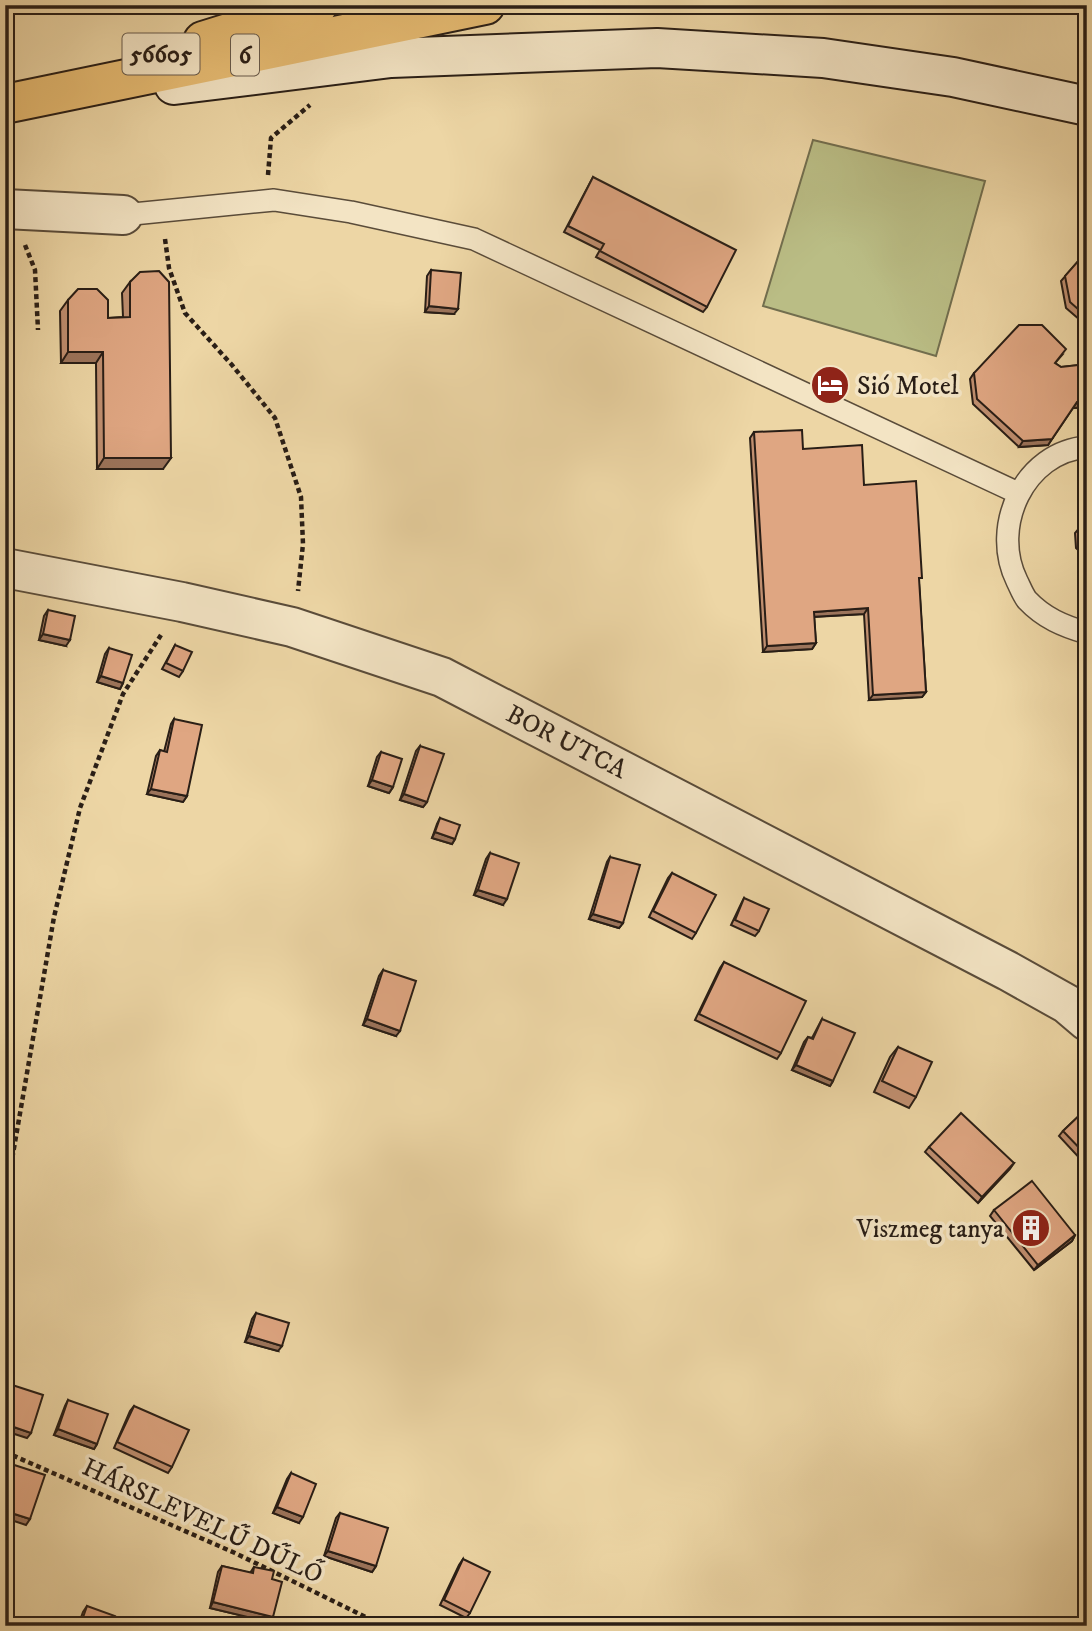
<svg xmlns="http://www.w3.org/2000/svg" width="1092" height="1631" viewBox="0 0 1092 1631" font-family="'IM FELL DW Pica',serif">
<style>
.green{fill:#babd85;stroke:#726e4e;stroke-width:2}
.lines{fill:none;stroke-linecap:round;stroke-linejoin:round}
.lane-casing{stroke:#5a4c3a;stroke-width:24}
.street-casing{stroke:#5a4c3a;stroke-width:42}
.secondary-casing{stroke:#291e16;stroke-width:42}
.primary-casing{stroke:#291e16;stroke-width:42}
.path{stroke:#291e16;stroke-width:4.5;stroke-dasharray:5 3.5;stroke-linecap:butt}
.lane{stroke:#f3e4c4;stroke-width:21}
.street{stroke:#f3e4c4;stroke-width:38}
.secondary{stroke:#f3e4c4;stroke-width:38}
.primary{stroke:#e6bb72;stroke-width:38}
.wall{fill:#c08f70;stroke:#291e16;stroke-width:2}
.shaded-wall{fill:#9c745b;stroke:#291e16;stroke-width:2}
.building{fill:#dfa682;stroke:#291e16;stroke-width:2}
.labels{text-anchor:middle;stroke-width:7;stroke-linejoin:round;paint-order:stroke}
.shield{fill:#f3e4c4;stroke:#66594a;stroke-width:2}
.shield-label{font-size:24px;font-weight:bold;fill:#291e16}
.poi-label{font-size:26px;fill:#291e16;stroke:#f3e4c4;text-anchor:start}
.street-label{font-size:26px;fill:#291e16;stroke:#f3e4c4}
</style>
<rect width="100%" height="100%" fill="#edd6a5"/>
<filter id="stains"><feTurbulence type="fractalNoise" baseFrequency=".00286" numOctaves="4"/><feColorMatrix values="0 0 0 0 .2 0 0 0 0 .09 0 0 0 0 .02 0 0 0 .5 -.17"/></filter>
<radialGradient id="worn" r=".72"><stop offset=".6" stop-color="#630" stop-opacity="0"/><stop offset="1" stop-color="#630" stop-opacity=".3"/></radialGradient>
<polygon class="green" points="813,140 985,181 936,356 763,306"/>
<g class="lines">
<defs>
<g id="lane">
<polyline points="123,215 274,200 351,212 474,239 1018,493"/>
<path d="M1087 447C1024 452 990 527 1017 581 1020 587 1023 595 1027 600 1044 618 1063 626 1087 633"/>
</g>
<g id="street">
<polyline points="5,209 123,215"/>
<polyline points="5,568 182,602 292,627 442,677 1008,971 1067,1004 1087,1021"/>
</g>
<polyline id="secondary" points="174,85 391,58 657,48 823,58 953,77 1087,106"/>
<g id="primary">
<polyline points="203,41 318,5"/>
<polyline points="5,104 485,5"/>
</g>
</defs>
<use href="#lane" class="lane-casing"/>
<use href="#street" class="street-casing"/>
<use href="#secondary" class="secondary-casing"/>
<use href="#primary" class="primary-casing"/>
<g class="path">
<polyline points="268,175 271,138 310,105"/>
<polyline points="165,239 169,268 185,313 232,365 275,418 301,497 303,544 298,591"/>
<polyline points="25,245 35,270 38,330"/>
<polyline points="5,1200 54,917 80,808 123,694 161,635"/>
<polyline points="5,1452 235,1553 384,1626"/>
</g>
<use href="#lane" class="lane"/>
<use href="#street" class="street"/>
<use href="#secondary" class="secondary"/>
<use href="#primary" class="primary"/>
</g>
<g class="wall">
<polygon points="593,177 707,307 703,312 596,257 600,250 564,232"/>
<polygon points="1087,251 1087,326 1066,308 1061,281"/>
<polygon points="431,270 454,314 425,312 427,276"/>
<polygon points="130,282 163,469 97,469 96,363 61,363 60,311 68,300 108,318 123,317 122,293"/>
<polygon points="1062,355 1055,363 1061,367 1087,364 1087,407 1073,408 1048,445 1019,447 973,404 970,379 974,373"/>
<polygon points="754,432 803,449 864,485 919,583 926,692 922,697 869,700 864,614 814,617 816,643 812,649 763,652 750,438"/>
<polygon points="1087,519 1087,558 1076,548 1075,533"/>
<polygon points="48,610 66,646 39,640 44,616"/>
<polygon points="175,645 183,671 179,677 162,669"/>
<polygon points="109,648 123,683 120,689 97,682 105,654"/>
<polygon points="174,719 187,796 183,802 147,794 156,756 160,750 164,752 171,724"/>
<polygon points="420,746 427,802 423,807 400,800 416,751"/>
<polygon points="381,752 393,787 389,793 368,786 377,757"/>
<polygon points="440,818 455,839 452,844 432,838 437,824"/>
<polygon points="490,853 503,905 474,895 486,859"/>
<polygon points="610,857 623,923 619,928 589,919 607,862"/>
<polygon points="672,873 696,933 692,939 649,917 668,878"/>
<polygon points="744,898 759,931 755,936 731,925 741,904"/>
<polygon points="724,962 781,1053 777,1059 695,1020 720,968"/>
<polygon points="383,970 396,1036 363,1025 379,976"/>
<polygon points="822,1019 833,1081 830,1086 792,1070 804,1042 808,1037 812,1038"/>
<polygon points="898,1047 916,1097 909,1108 874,1092 890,1057"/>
<polygon points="1087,1108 1087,1161 1084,1163 1059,1136 1063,1131"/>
<polygon points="929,1147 1014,1163 978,1203 925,1152"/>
<polygon points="994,1210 1075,1235 1072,1241 1034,1270 990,1216"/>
<polygon points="256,1313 278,1351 245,1342 252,1319"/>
<polygon points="68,1400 97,1444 94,1449 54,1435 65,1406"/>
<polygon points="134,1406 172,1467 168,1473 114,1448 130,1411"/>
<polygon points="291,1473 299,1523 273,1513 287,1479"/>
<polygon points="340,1513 376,1566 372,1572 324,1556 336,1518"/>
<polygon points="463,1559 470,1613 466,1618 440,1605 459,1565"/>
<polygon points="222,1566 250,1573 254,1567 272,1579 269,1622 210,1608 218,1572"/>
<polygon points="87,1606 111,1626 78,1626 83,1612"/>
</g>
<g class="shaded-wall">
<polygon points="429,306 458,309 454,314 425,312"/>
<polygon points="68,352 103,352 96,363 61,363"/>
<polygon points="1087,401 1087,407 1073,408 1077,402"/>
<polygon points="1052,439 1048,445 1019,447 1023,441"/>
<polygon points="104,458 171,458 163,469 97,469"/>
<polygon points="868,608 864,614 810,617 814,612"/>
<polygon points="43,634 70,640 66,646 39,640"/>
<polygon points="816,643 812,649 763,652 767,646"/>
<polygon points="101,676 123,683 120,689 97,682"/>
<polygon points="926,692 922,697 869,700 873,695"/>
<polygon points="372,780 393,787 389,793 368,786"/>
<polygon points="151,789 187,796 183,802 147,794"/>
<polygon points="404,794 427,802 423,807 400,800"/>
<polygon points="435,832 455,839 452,844 432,838"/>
<polygon points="478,890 507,899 503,905 474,895"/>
<polygon points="593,914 623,923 619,928 589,919"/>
<polygon points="367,1019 400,1031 396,1036 363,1025"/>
<polygon points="796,1065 833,1081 830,1086 792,1070"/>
<polygon points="1014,1163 1010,1169 978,1203 982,1197"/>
<polygon points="1075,1235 1072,1241 1034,1270 1038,1265"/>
<polygon points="249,1336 282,1346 278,1351 245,1342"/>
<polygon points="5,1424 31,1433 27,1438 5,1431"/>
<polygon points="58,1429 97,1444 94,1449 54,1435"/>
<polygon points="277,1507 303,1517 299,1523 273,1513"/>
<polygon points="5,1511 30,1519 26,1525 5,1518"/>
<polygon points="328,1551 376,1566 372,1572 324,1556"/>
<polygon points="213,1602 273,1617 269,1622 210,1608"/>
</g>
<g class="building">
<polygon points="593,177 736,250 707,307 600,251 604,244 568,226"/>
<polygon points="1087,251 1087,317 1070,302 1065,276"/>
<polygon points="431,270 461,273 458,309 429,306"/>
<polygon points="159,271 169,282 171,458 104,458 103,352 68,352 68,300 78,289 97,289 108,300 108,318 130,317 130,282 140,272"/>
<polygon points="1019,325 1042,325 1066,349 1055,363 1061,367 1087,364 1087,401 1077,402 1052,439 1023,441 977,399 974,373"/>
<polygon points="802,430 803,449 862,445 864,485 916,481 922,578 919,578 926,692 873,695 868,608 814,612 816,643 767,646 754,432"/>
<polygon points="1087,519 1087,549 1079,542 1079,527"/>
<polygon points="48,610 75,616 70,640 43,634"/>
<polygon points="175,645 192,652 183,671 166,663"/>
<polygon points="109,648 132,655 123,683 101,676"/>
<polygon points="174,719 202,725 187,796 151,789 160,750 167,752"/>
<polygon points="420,746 444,754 427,802 404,794"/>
<polygon points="381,752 402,759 393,787 372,780"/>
<polygon points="440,818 460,825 455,839 435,832"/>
<polygon points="490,853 519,863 507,899 478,890"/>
<polygon points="610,857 640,865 623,923 593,914"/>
<polygon points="672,873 716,895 696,933 653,911"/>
<polygon points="744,898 769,909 759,931 735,920"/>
<polygon points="724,962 806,1001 781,1053 699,1014"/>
<polygon points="383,970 416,981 400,1031 367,1019"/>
<polygon points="822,1019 855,1033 833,1081 796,1065 808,1037 813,1039"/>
<polygon points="898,1047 932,1062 916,1097 882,1081"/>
<polygon points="1087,1108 1087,1156 1063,1131"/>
<polygon points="961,1113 1014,1163 982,1197 929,1147"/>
<polygon points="1032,1181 1075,1235 1038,1265 994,1210"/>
<polygon points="256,1313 289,1323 282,1346 249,1336"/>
<polygon points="6,1383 43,1395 31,1433 5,1424 5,1386"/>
<polygon points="68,1400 108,1414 97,1444 58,1429"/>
<polygon points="134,1406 189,1430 172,1467 117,1442"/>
<polygon points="5,1462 45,1475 30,1519 5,1511"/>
<polygon points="291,1473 316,1484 303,1517 277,1507"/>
<polygon points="340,1513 388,1528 376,1566 328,1551"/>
<polygon points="463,1559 490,1572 470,1613 444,1600"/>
<polygon points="222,1566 253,1573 254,1567 274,1571 272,1579 282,1582 273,1617 213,1602"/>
<polygon points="87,1606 115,1616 111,1626 80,1626"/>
<polygon points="364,1619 379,1626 361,1626"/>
<polygon points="528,1622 535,1626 526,1626"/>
</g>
<defs>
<symbol id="hotel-disc" viewBox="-11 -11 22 22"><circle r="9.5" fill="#8f2418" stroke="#f3e4c4"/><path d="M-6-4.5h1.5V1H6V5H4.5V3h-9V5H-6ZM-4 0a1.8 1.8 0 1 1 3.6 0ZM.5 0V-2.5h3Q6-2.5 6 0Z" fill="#fff"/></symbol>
<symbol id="building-disc" viewBox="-11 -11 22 22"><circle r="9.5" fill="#8f2418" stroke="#f3e4c4"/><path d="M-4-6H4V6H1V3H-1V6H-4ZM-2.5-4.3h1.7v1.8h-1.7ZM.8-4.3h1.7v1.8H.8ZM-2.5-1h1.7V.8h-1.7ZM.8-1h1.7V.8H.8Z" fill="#fff"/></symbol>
</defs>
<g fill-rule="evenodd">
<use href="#hotel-disc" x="808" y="363" width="44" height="44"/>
<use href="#building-disc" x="1009" y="1206" width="44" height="44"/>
</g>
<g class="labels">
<g class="shield">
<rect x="122.5" y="33.5" width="77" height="41" rx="5"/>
<rect x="231" y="34.5" width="28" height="41" rx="5"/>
</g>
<g class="shield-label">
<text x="161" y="62">56605</text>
<text x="245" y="63">6</text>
</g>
<g class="poi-label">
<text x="857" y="394">Sió Motel</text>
<text x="1004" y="1237" text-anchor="end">Viszmeg tanya</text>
</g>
<g class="street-label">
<text transform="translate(567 741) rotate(27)" y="9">BOR UTCA</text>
<text transform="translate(203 1520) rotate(25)" y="9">HÁRSLEVELŰ DŰLŐ</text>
</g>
</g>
<rect width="1092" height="1631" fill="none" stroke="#edd6a5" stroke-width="28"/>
<rect x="7" y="7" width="1078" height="1617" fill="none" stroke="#291e16" stroke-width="3.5"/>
<rect x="14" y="14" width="1064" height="1603" fill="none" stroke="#291e16" stroke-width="2"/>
<rect width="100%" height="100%" filter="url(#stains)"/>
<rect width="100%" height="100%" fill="url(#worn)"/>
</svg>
